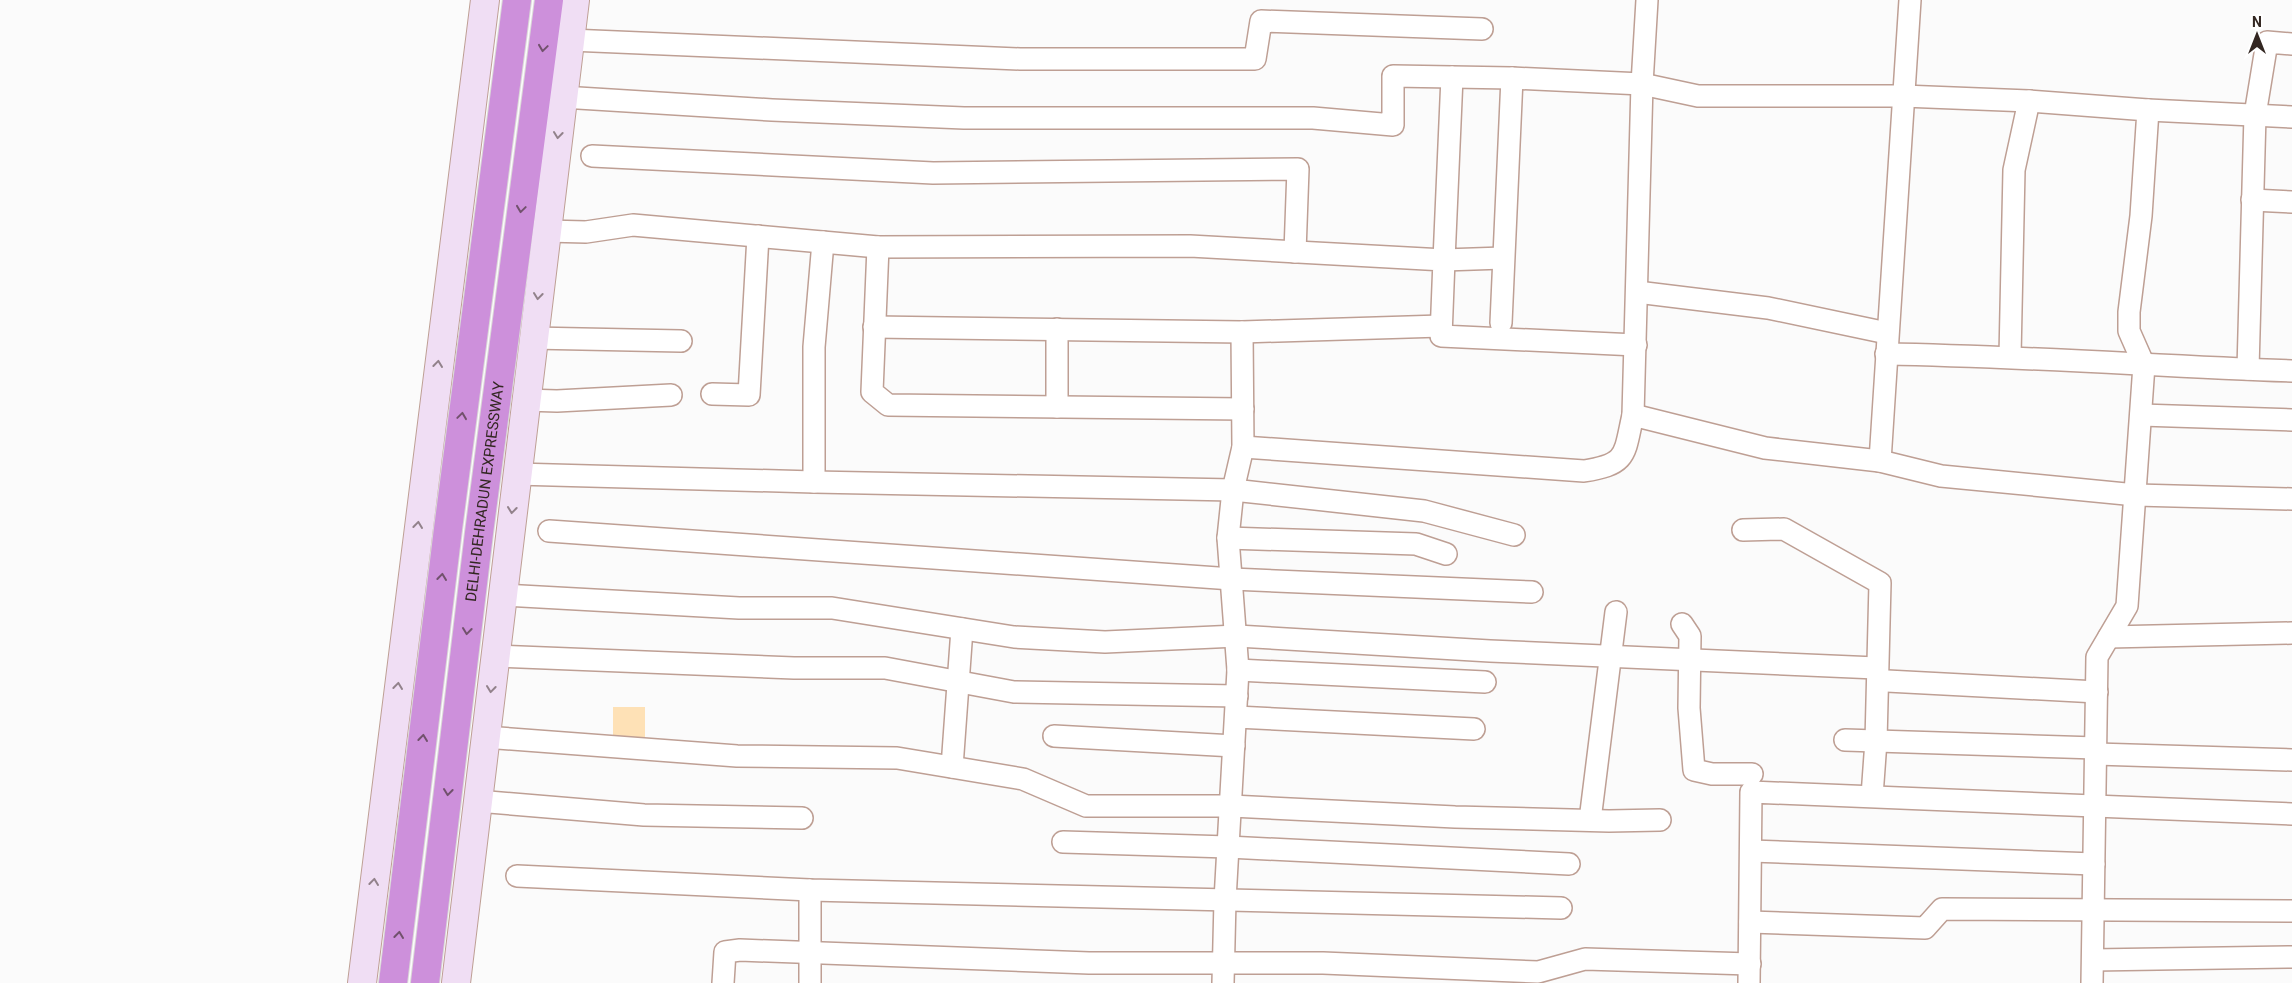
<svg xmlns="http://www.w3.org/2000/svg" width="2292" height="983" viewBox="0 0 2292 983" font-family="Roboto,sans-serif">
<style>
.building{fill:#fee1b6}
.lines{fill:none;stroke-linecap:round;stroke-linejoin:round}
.street-casing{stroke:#be9f94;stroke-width:24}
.secondary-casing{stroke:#be9f94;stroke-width:30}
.highway-casing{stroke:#dad8d7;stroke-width:30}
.street{stroke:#fff;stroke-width:21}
.secondary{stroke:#f0def4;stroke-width:28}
.highway{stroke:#cd90db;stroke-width:28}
.oneway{stroke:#71516c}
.oneway2{stroke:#92828b}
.labels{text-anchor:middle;stroke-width:4;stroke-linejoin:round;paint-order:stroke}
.street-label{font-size:15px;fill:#332722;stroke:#fff}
</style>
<rect width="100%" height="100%" fill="#fbfbfb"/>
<rect class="building" x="613" y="707" width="32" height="38"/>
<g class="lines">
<defs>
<g id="street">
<polyline points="570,40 1020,59 1255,59 1261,21 1482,29"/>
<polyline points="1452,77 1444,260 1503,258"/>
<polyline points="562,97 772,110 964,118 1313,118 1393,125 1393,76 1512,78 1642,84 1698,96 1903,96 2029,101 2148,110 2141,216 2129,312 2129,331 2144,365 2127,606 2097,657 2092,983"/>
<polyline points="2148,110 2292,117"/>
<polyline points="592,156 933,173 1298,169 1295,252"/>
<polyline points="2252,200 2292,202"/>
<polyline points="546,231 586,232 633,225 878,247 1190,246 1444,260 1441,336 1636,345"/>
<polyline points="878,247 872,392 888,405 1243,409"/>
<polyline points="1637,292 1768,308 1887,333"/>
<polyline points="1501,323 1512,78"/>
<polyline points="874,327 1242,332 1441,326"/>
<polyline points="1057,329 1057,407"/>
<polyline points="532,338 681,341"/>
<path d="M1886 354C2021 356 2156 366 2292 371"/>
<polyline points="2010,356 2014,170 2029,101"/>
<polyline points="2248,369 2255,115 2267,42 2292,44"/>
<polyline points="712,394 749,395 758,236"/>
<polyline points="525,400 557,401 671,395"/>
<polyline points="1633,415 1765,448 1880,461 1941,476 2136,495 2292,499"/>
<polyline points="2141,415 2292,420"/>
<path d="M1243 447 1584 471C1628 464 1624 455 1633 415L1642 84 1647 0"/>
<polyline points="1880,461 1910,0"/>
<polyline points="516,474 814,482 1233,490 1424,511 1514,535"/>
<polyline points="814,482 814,347 823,242"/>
<polyline points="1743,530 1784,529 1880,583 1876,741 1872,796"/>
<polyline points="549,531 1232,579 1532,592"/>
<polyline points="1228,538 1416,544 1446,554"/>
<polyline points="502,595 739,608 832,608 1014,637 1105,642 1237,636 1490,651 1876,668"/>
<polyline points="1682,624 1690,636 1689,708 1694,770 1712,774 1752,774"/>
<polyline points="2109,637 2292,633"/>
<polyline points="495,656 794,668 885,668 1014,692 1237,696"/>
<polyline points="1238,670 1485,682"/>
<polyline points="1887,681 2097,692"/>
<polyline points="1236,717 1474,729"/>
<polyline points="1054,736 1234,746"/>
<polyline points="485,737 737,756 897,758 1023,779 1086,806 1231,806 1455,817 1609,821 1660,820"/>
<polyline points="1845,740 2096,748"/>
<polyline points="2096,754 2292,760"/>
<polyline points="952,767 962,629"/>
<polyline points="477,801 644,815 802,818"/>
<polyline points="1590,820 1616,612"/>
<polyline points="1063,842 1228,847 1569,864"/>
<polyline points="1751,851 2094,864"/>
<polyline points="517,876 810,890 1561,908"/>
<polyline points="1750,922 1925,928 1942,909 2292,911"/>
<polyline points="2093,960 2292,957"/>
<polyline points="723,983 725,952 740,950 1089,963 1323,963 1538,972 1585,959 1750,964"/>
<polyline points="810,983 810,890"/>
<polyline points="1223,983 1225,900 1238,670 1228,538 1233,490 1243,447 1242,332"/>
<polyline points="1749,983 1751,792 2292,814"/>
</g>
<g id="secondary">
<polyline points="362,983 485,0"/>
<polyline points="456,983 575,0"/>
</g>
<g id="highway">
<polyline points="393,983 448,529 517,0"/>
<path id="s1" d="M425 983 479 533 549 0"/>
</g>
</defs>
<use href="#street" class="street-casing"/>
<use href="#secondary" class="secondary-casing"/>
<use href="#highway" class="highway-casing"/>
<use href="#street" class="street"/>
<use href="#secondary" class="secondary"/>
<use href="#highway" class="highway"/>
</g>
<defs><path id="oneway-chevron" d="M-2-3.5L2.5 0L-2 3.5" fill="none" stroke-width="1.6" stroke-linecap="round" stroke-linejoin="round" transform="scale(1.25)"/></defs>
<g class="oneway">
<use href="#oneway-chevron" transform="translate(543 48) rotate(98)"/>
<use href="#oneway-chevron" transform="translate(521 209) rotate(98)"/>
<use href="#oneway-chevron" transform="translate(462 416) rotate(-82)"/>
<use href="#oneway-chevron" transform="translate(442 577) rotate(-83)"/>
<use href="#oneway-chevron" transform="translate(467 631) rotate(97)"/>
<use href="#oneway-chevron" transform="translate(423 738) rotate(-83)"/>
<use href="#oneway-chevron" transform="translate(448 792) rotate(97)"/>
<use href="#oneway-chevron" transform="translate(399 935) rotate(-83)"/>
</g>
<g class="oneway2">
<use href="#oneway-chevron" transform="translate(558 135) rotate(97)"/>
<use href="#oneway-chevron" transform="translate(538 296) rotate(97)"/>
<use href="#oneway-chevron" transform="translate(438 364) rotate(-83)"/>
<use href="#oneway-chevron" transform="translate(512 510) rotate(97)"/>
<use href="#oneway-chevron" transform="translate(418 525) rotate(-83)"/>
<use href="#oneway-chevron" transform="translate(398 686) rotate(-83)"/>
<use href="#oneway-chevron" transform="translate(491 689) rotate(97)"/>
<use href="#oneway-chevron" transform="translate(374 882) rotate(-83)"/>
</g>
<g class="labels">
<g class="street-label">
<text dy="5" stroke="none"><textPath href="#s1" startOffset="495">DELHI-DEHRADUN EXPRESSWAY</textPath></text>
</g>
</g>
<g transform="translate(2257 35)" stroke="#ffffff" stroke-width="4" paint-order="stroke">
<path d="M0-4L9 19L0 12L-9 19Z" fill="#332722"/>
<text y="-8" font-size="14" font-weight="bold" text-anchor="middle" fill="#332722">N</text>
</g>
</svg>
